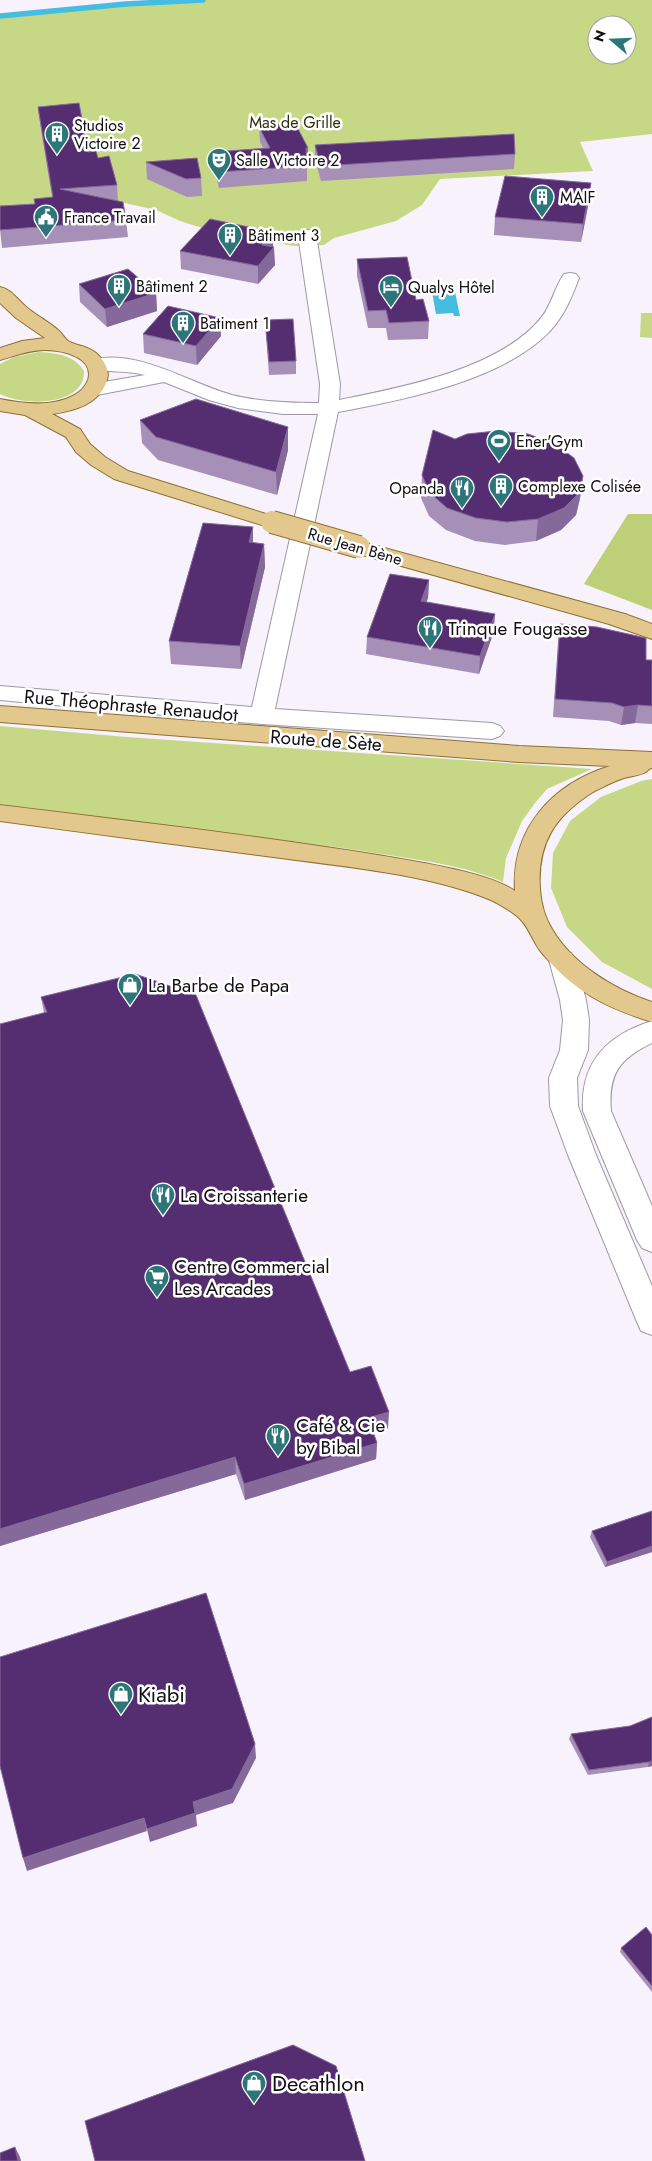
<svg xmlns="http://www.w3.org/2000/svg" width="652" height="2161" viewBox="0 0 652 2161" font-family="Jost,sans-serif">
<style>
.green{fill:#c6d886;fill-rule:evenodd}
.forest{fill:#bed077}
.water{fill:#45bde0}
.lines{fill:none;stroke-linecap:round;stroke-linejoin:round}
.stream{stroke:#45bde0;stroke-width:5.5}
.minor-casing{stroke:#9e99a2;stroke-width:2}
.primary-casing{stroke:#8e7032;stroke-width:2}
.minor{fill:#fff;fill-rule:evenodd}
.primary{fill:#e3c88e;fill-rule:evenodd}
.primary-bridge-casing{stroke:#8e7032;stroke-width:24;stroke-linecap:butt}
.primary-bridge{stroke:#e3c88e;stroke-width:22}
.wall{fill:#a690b7}
.shaded-wall{fill:#86699b}
.building{fill:#552e72;stroke:#86699b}
.labels{text-anchor:middle;stroke-width:5;stroke-linejoin:round;paint-order:stroke}
.far-park-label{font-size:16px;fill:#2c320c;stroke:#fff}
.far-poi-label{font-size:16px;fill:#121013;stroke:#fff;text-anchor:start}
.far-street-label{font-size:16px;fill:#121013;stroke:#fff}
.poi-label{font-size:19px;fill:#121013;stroke:#fff;text-anchor:start}
.street-label{font-size:19px;fill:#121013;stroke:#fff}
.near-poi-label{font-size:22px;fill:#121013;stroke:#fff;text-anchor:start}
</style>
<rect width="100%" height="100%" fill="#f7f2fc"/>
<g class="green">
<path d="M156 0H652V134L580 142 593 171 440 179 422 205 396 221 334 238 324 245 294 246 225 235 180 221 156 210 120 202 0 208V16ZM597 25H627V55H597Z"/>
<polygon points="641,313 652,313 652,338 640,337"/>
<path d="M39 352C57 353 74 355 84 371 85 407 22 406 0 394V364L14 357Z"/>
<path d="M0 726 127 737 592 769 547 789 535 803 522 821 506 858 503 882C459 863 404 858 356 850 238 832 118 823 0 804Z"/>
<polygon points="652,779 652,989 602,962 567,927 551,888 553,853 570,821 601,797 641,781"/>
</g>
<polygon class="forest" points="628,514 652,514 652,610 584,584"/>
<polygon class="water" points="432,292 455,292 460,316 454,316 453,313 436,314"/>
<g class="lines">
<polyline class="stream" points="0,16 126,4 203,0"/>
<defs>
<g id="minor">
<path d="M307 230 313 231 316 235 340 384 339 400C400 388 500 369 541 318 552 305 554 288 564 274L570 273 576 274 579 278C572 297 564 316 550 331 502 381 403 400 338 412L275 709 492 723 500 726 504 731 500 736 492 739 262 724 0 700V686L252 707 318 414H283L238 408 209 400 164 382 92 396 85 394 82 390 85 386 92 384 145 375C127 370 107 373 89 368L86 364 89 360C139 348 186 382 232 395 260 402 291 403 319 403L320 384 298 235 301 231Z"/>
<polygon points="562,951 571,953 575,960 586,1000 589,1020 588,1050 577,1078 578,1106 596,1155 652,1286 652,1335 641,1331 637,1322 568,1155 550,1106 549,1078 560,1050 563,1020 560,1000 549,960 553,953"/>
<path d="M652 1021V1043C619 1059 608 1074 611 1111L652 1206V1252L642 1248 637 1240 583 1111C580 1062 607 1035 652 1021Z"/>
</g>
<g id="primary">
<path d="M0 287C12 289 20 303 30 310 39 317 49 322 58 330 62 333 65 339 68 341 77 346 88 346 96 353 104 360 110 370 107 380 100 404 74 411 52 414L80 429 90 444 105 457 128 471 279 518 282 522 279 526 272 528 265 526 114 479 91 465 76 452 66 437 25 415 0 411V399C24 404 57 408 79 392 83 389 86 385 88 380 95 357 62 350 45 350 29 350 15 356 0 360V348L22 341 45 338 16 318 0 303Z"/>
<polygon points="359,541 625,614 652,624 652,639 609,624 351,552 348,547 351,542"/>
<path d="M0 706 519 746 652 752V768C650 768 648 770 646 772 641 775 631 776 624 778 614 781 603 787 593 792 555 816 537 843 540 889 541 903 545 918 552 929 572 964 615 990 652 1002V1022C604 1007 575 992 542 953 534 944 530 930 522 921 516 914 500 904 491 900 428 874 348 867 281 858 187 846 94 834 0 821V805C128 821 256 835 384 856 418 862 488 872 515 891 511 829 552 784 610 766L519 762 0 722Z"/>
</g>
</defs>
<use href="#minor" class="minor-casing"/>
<use href="#primary" class="primary-casing"/>
<use href="#minor" class="minor"/>
<use href="#primary" class="primary"/>
<defs>
<polyline id="primary-bridge" points="272,522 359,547"/>
</defs>
<use href="#primary-bridge" class="primary-bridge-casing"/>
<use href="#primary-bridge" class="primary-bridge"/>
</g>
<g class="wall">
<polygon points="38,107 88,152 98,158 117,185 118,201 126,220 128,237 2,248 0,229 35,204 52,197 40,123"/>
<polygon points="259,127 308,164 307,164 307,181 219,188 214,168 213,152 263,148 260,142"/>
<polygon points="315,145 515,154 514,169 321,181 315,160"/>
<polygon points="146,162 201,178 202,196 187,197 147,179"/>
<polygon points="591,183 589,201 581,242 494,235 495,217"/>
<polygon points="273,247 275,265 258,284 181,269 180,251"/>
<polygon points="357,259 416,300 429,321 428,339 388,340 386,328 368,328 357,276"/>
<polygon points="79,284 156,293 157,311 107,327 80,302"/>
<polygon points="220,318 221,336 197,365 144,353 143,334"/>
<polygon points="265,320 296,361 296,374 269,375"/>
<polygon points="140,420 288,450 277,495 158,460 142,443"/>
<polygon points="455,439 583,476 580,498 576,515 561,530 536,541 505,545 475,541 446,530 429,516 421,498 422,475"/>
<polygon points="253,527 253,543 264,544 265,567 241,669 171,664 169,641"/>
<polygon points="429,580 428,598 426,602 494,631 479,674 366,654 367,637"/>
<polygon points="560,624 646,660 652,660 652,724 635,723 621,725 609,721 553,717 558,642"/>
<polygon points="41,997 350,1372 388,1428 374,1433 377,1443 376,1459 245,1500 236,1474 0,1546 0,1024 44,1013"/>
<polygon points="652,1511 652,1552 605,1567 590,1537 592,1531"/>
<polygon points="652,1717 652,1766 648,1767 588,1775 569,1739 571,1734 630,1726"/>
<polygon points="652,1935 652,1992 620,1952 621,1948"/>
</g>
<g class="shaded-wall">
<rect x="306" y="148" width="2" height="16"/>
<polygon points="591,183 589,201 581,242 583,224"/>
<polygon points="273,232 273,249 274,247 275,265 258,284 258,266 262,245"/>
<polygon points="156,293 157,311 107,327 105,309"/>
<polygon points="220,318 221,336 197,365 196,346"/>
<polygon points="288,427 288,450 277,495 276,472"/>
<polygon points="583,476 580,498 576,515 561,530 536,541 538,519"/>
<polygon points="253,527 253,550 249,542"/>
<polygon points="264,544 265,567 241,669 240,646"/>
<polygon points="429,580 428,598 420,619 421,601"/>
<polygon points="495,614 494,631 479,674 480,656"/>
<polygon points="638,705 635,723 621,725 624,707"/>
<polygon points="389,1412 388,1428 368,1435 368,1418"/>
<polygon points="377,1443 376,1459 245,1500 244,1484"/>
<polygon points="235,1457 236,1474 0,1546 0,1529"/>
<polygon points="652,1546 652,1552 605,1567 607,1562"/>
<polygon points="255,1744 256,1758 233,1803 196,1815 197,1826 150,1842 147,1829 193,1802"/>
<polygon points="652,1761 652,1766 648,1767 649,1762"/>
<polygon points="144,1818 147,1831 27,1871 23,1858"/>
<polygon points="15,2147 20,2157 21,2161 18,2161"/>
</g>
<g class="building">
<polygon points="79,103 88,152 96,151 98,158 109,156 117,185 60,189 123,202 126,220 0,230 0,206 35,204 34,199 53,197 38,107"/>
<polygon points="295,123 308,148 306,148 307,166 219,172 213,152 270,148 259,127"/>
<polygon points="514,134 515,154 321,166 315,145"/>
<polygon points="197,158 201,178 186,179 146,162"/>
<polygon points="505,176 591,183 583,224 495,217"/>
<polygon points="210,219 273,232 262,245 274,247 258,266 180,251"/>
<polygon points="407,257 416,300 423,299 429,321 389,323 386,310 368,311 357,259"/>
<polygon points="128,269 156,293 105,309 79,284"/>
<polygon points="168,306 220,318 196,346 143,334"/>
<polygon points="293,319 296,361 269,362 265,320"/>
<polygon points="196,399 288,427 276,472 156,437 140,420"/>
<polygon points="433,430 455,439 467,434 496,431 528,434 555,444 574,458 583,476 579,493 564,508 538,519 507,522 476,518 447,508 430,493 422,475"/>
<polygon points="203,523 253,527 249,542 264,544 240,646 169,641"/>
<polygon points="390,574 429,580 421,601 495,614 480,656 367,637"/>
<polygon points="560,624 597,627 646,638 646,660 652,660 652,706 638,705 624,707 612,703 555,699"/>
<polygon points="135,974 196,995 350,1372 371,1366 389,1412 368,1418 377,1443 244,1484 235,1457 0,1529 0,1024 47,1012 41,997"/>
<polygon points="652,1511 652,1546 607,1562 592,1531"/>
<polygon points="206,1593 255,1744 232,1789 193,1802 195,1813 147,1829 144,1818 23,1858 0,1766 0,1657"/>
<polygon points="652,1717 652,1761 649,1762 589,1770 571,1734 630,1726"/>
<polygon points="646,1927 652,1935 652,1986 621,1948"/>
<polygon points="293,2045 336,2066 365,2161 95,2161 85,2121"/>
<polygon points="15,2147 18,2161 0,2161 0,2153"/>
</g>
<defs>
<symbol id="building-pin" viewBox="-11 -11 22 30"><path d="M0 17L-7.5 6A9.5 9.5 0 1 1 7.5 6Z" fill="#2c767a" stroke="#fff"/><path d="M-4-6H4V6H1V3H-1V6H-4ZM-2.5-4.3h1.7v1.8h-1.7ZM.8-4.3h1.7v1.8H.8ZM-2.5-1h1.7V.8h-1.7ZM.8-1h1.7V.8H.8Z" fill="#fff"/></symbol>
<symbol id="theatre-pin" viewBox="-11 -11 22 30"><path d="M0 17L-7.5 6A9.5 9.5 0 1 1 7.5 6Z" fill="#2c767a" stroke="#fff"/><path d="M-5-5.5Q0-4 5-5.5V0Q5 5 0 6Q-5 5-5 0ZM-3.3-2.5H-1v1.5H-3.3ZM1-2.5H3.3v1.5H1ZM-2.8 1Q0 5.5 2.8 1Z" fill="#fff"/></symbol>
<symbol id="civic-pin" viewBox="-11 -11 22 30"><path d="M0 17L-7.5 6A9.5 9.5 0 1 1 7.5 6Z" fill="#2c767a" stroke="#fff"/><path d="M-.6-6.5H3V-4.5H.6V-3L4-1V1h2V6H-6V1h2V-1L-.6-3ZM-1.2 2.5V6h2.4V2.5Z" fill="#fff"/></symbol>
<symbol id="hotel-pin" viewBox="-11 -11 22 30"><path d="M0 17L-7.5 6A9.5 9.5 0 1 1 7.5 6Z" fill="#2c767a" stroke="#fff"/><path d="M-6-4.5h1.5V1H6V5H4.5V3h-9V5H-6ZM-4 0a1.8 1.8 0 1 1 3.6 0ZM.5 0V-2.5h3Q6-2.5 6 0Z" fill="#fff"/></symbol>
<symbol id="stadium-pin" viewBox="-11 -11 22 30"><path d="M0 17L-7.5 6A9.5 9.5 0 1 1 7.5 6Z" fill="#2c767a" stroke="#fff"/><path d="M0-5a6.5 5 0 1 0 0 10a6.5 5 0 1 0 0-10ZM-3.5-1.8h7v3.6h-7Z" fill="#fff"/></symbol>
<symbol id="restaurant-pin" viewBox="-11 -11 22 30"><path d="M0 17L-7.5 6A9.5 9.5 0 1 1 7.5 6Z" fill="#2c767a" stroke="#fff"/><path d="M-5-6h1v4h1v-4h1v4h1v-4h1v5L-1.5 .5V6h-2V.5L-5-1ZM5-6V6H3V1.5H1.5Q1.5-4 5-6Z" fill="#fff"/></symbol>
<symbol id="shop-pin" viewBox="-11 -11 22 30"><path d="M0 17L-7.5 6A9.5 9.5 0 1 1 7.5 6Z" fill="#2c767a" stroke="#fff"/><path d="M-5-2.5h2.3a2.7 3.5 0 0 1 5.4 0H5L5.5 6h-11ZM-1.5-2.5h3a1.5 2.3 0 0 0-3 0Z" fill="#fff"/></symbol>
<symbol id="supermarket-pin" viewBox="-11 -11 22 30"><path d="M0 17L-7.5 6A9.5 9.5 0 1 1 7.5 6Z" fill="#2c767a" stroke="#fff"/><path d="M-6-5.5h2.5l.6 2H6L4.5 2H-2.5L-4.4-4H-6ZM-1.5 3.2a1.3 1.3 0 1 0 .1 0ZM3 3.2a1.3 1.3 0 1 0 .1 0Z" fill="#fff"/></symbol>
</defs>
<g fill-rule="evenodd">
<use href="#building-pin" x="43" y="120" width="28" height="38"/>
<use href="#theatre-pin" x="205" y="146" width="28" height="38"/>
<use href="#building-pin" x="528" y="183" width="28" height="38"/>
<use href="#civic-pin" x="32" y="203" width="28" height="38"/>
<use href="#building-pin" x="216" y="221" width="28" height="38"/>
<use href="#building-pin" x="105" y="272" width="28" height="38"/>
<use href="#hotel-pin" x="377" y="273" width="28" height="38"/>
<use href="#building-pin" x="169" y="309" width="28" height="38"/>
<use href="#stadium-pin" x="485" y="427" width="28" height="38"/>
<use href="#building-pin" x="487" y="472" width="28" height="38"/>
<use href="#restaurant-pin" x="448" y="474" width="28" height="38"/>
<use href="#restaurant-pin" x="416" y="614" width="28" height="38"/>
<use href="#shop-pin" x="116" y="971" width="28" height="38"/>
<use href="#restaurant-pin" x="149" y="1181" width="28" height="38"/>
<use href="#supermarket-pin" x="143" y="1263" width="28" height="38"/>
<use href="#restaurant-pin" x="264" y="1422" width="28" height="38"/>
<use href="#shop-pin" x="107" y="1680" width="28" height="38"/>
<use href="#shop-pin" x="240" y="2069" width="28" height="38"/>
</g>
<g class="labels">
<g class="far-park-label">
<text x="295" y="128">Mas de Grille</text>
</g>
<g class="far-poi-label">
<text x="74" y="131">Studios<tspan x="74" dy="18">Victoire 2</tspan></text>
<text x="236" y="166">Salle Victoire 2</text>
<text x="560" y="203">MAIF</text>
<text x="64" y="223">France Travail</text>
<text x="248" y="241">Bâtiment 3</text>
<text x="136" y="292">Bâtiment 2</text>
<text x="408" y="293">Qualys Hôtel</text>
<text x="200" y="329">Batiment 1</text>
<text x="516" y="447">Ener'Gym</text>
<text x="518" y="492">Complexe Colisée</text>
<text x="444" y="494" text-anchor="end">Opanda</text>
</g>
<g class="far-street-label">
<text transform="translate(355 546) rotate(16)" y="6">Rue Jean Bène</text>
</g>
<g class="poi-label">
<text x="448" y="635">Trinque Fougasse</text>
<text x="148" y="992">La Barbe de Papa</text>
<text x="180" y="1202">La Croissanterie</text>
<text x="174" y="1273">Centre Commercial<tspan x="174" dy="22">Les Arcades</tspan></text>
<text x="296" y="1432">Café &amp; Cie<tspan x="296" dy="22">by Bibal</tspan></text>
</g>
<g class="street-label">
<text transform="translate(131 705) rotate(5)" y="7">Rue Théophraste Renaudot</text>
<text transform="translate(326 740) rotate(4)" y="7">Route de Sète</text>
</g>
<g class="near-poi-label">
<text x="138" y="1702">Kiabi</text>
<text x="272" y="2091">Decathlon</text>
</g>
</g>
<g transform="translate(612 40) rotate(289)"><circle r="24" fill="#ffffff" stroke="#a09fa1"/>
<path d="M0-4L9 19L0 12L-9 19Z" fill="#2c767a"/>
<text y="-8" font-size="14" font-weight="bold" text-anchor="middle" fill="#121013">N</text>
</g>
</svg>
